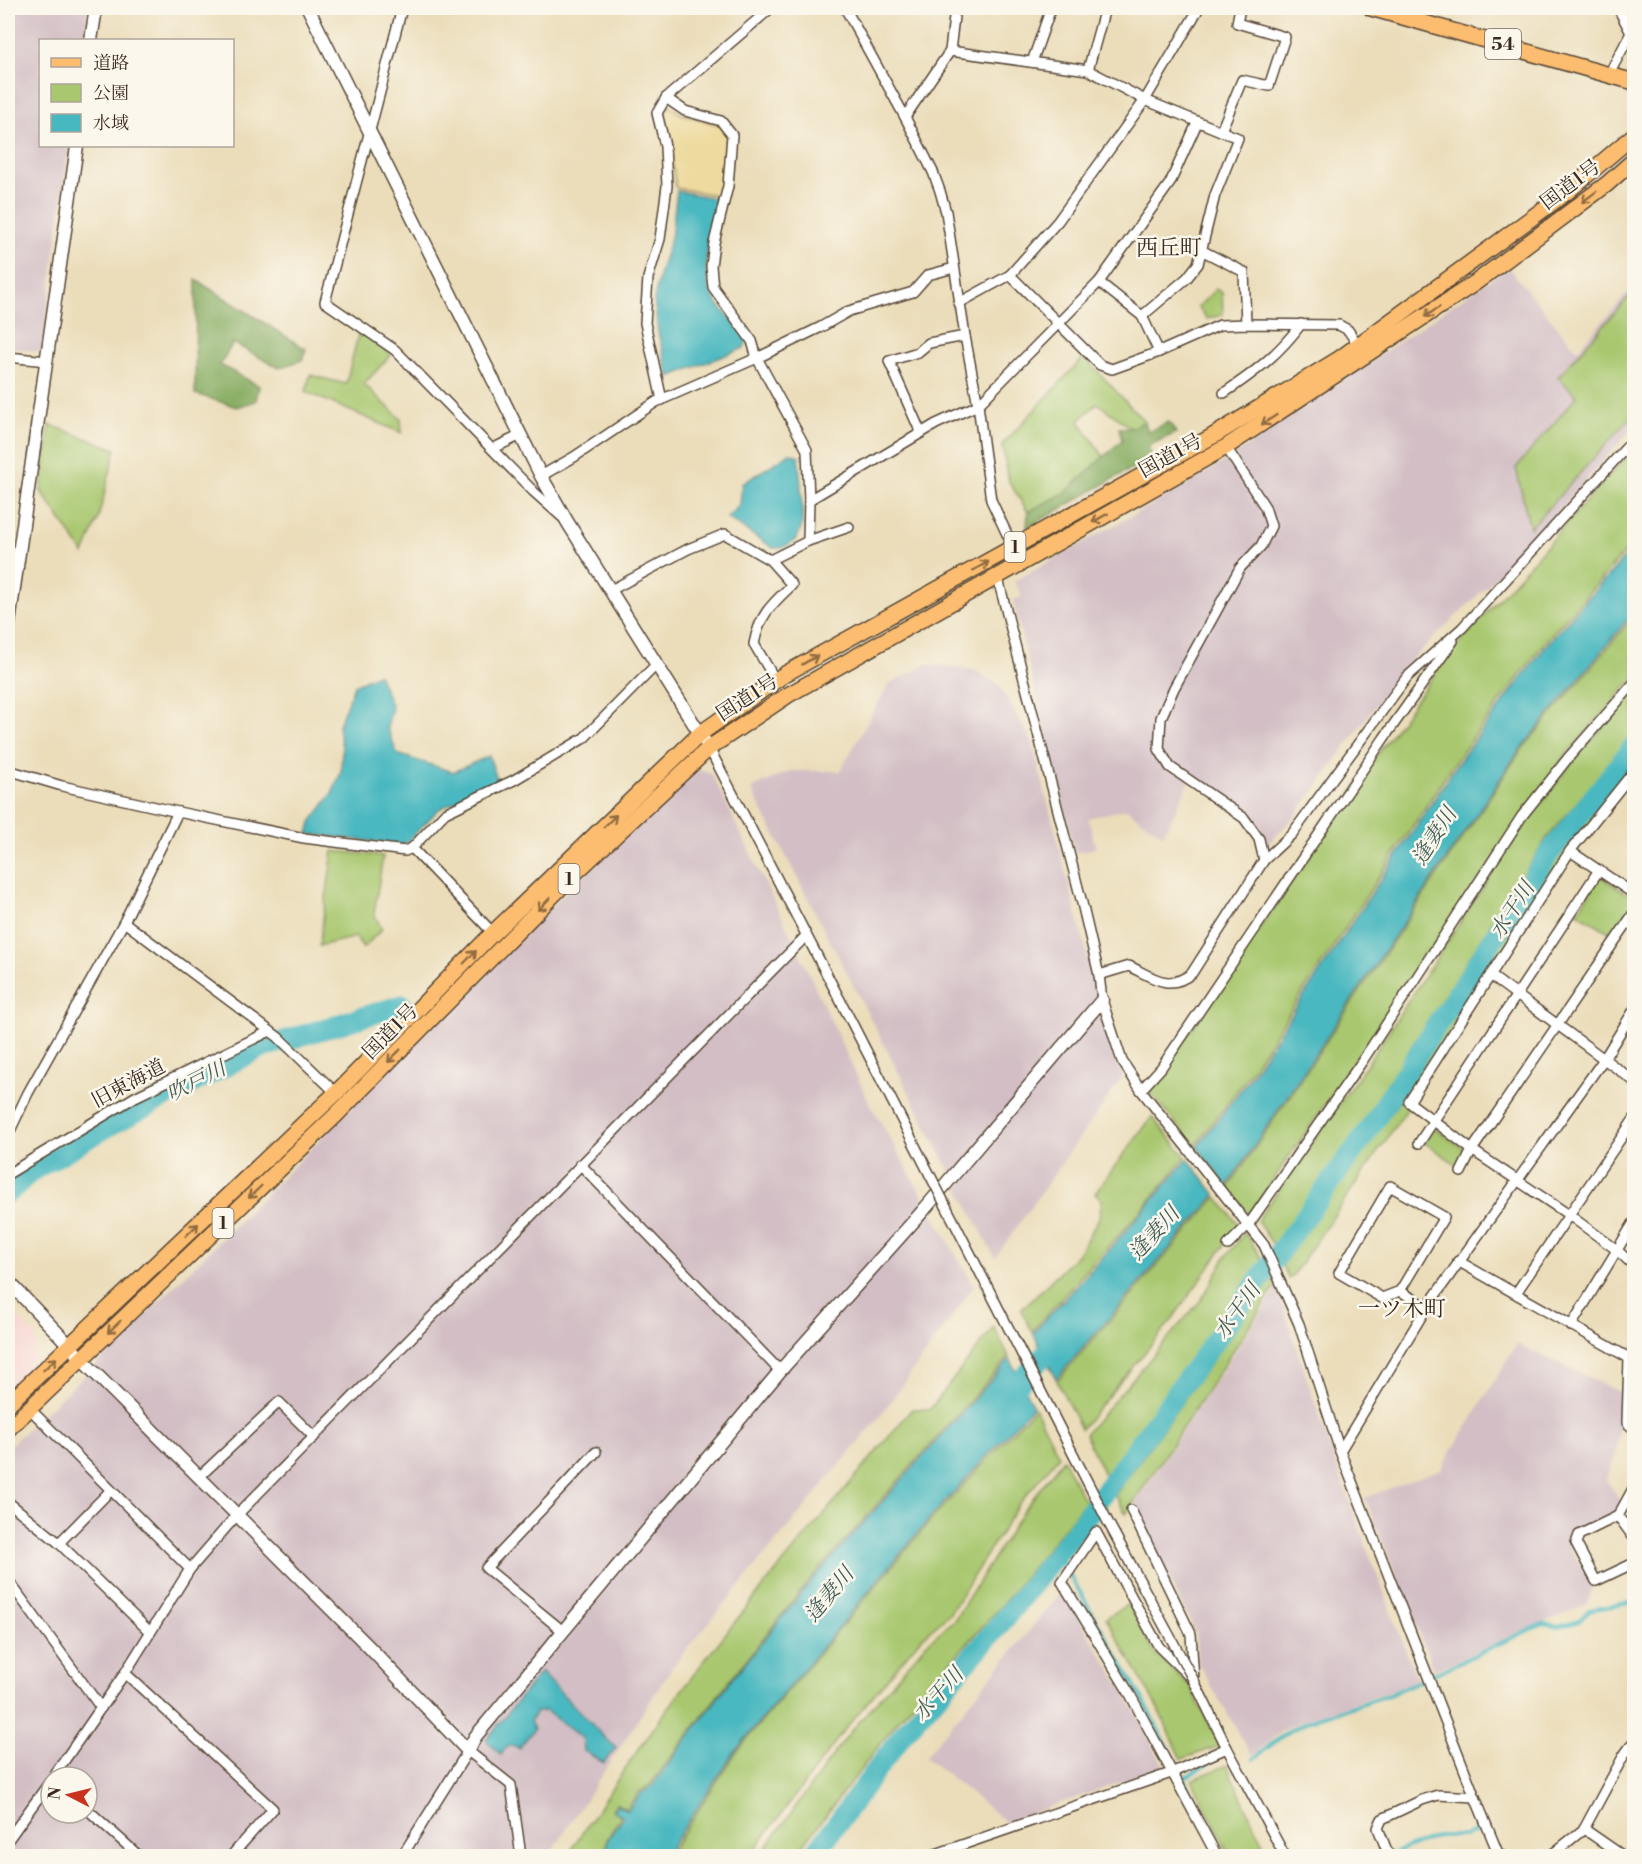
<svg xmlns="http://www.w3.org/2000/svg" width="1642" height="1864" viewBox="0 0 1642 1864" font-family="'Libre Bodoni','Noto Serif JP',serif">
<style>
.built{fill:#f7d0ce}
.industrial{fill:#d2bec4;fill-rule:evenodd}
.green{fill:#a8c76e;stroke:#727846;stroke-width:1.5}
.forest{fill:#86ac61;stroke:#606b40;stroke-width:1.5}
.sand{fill:#eeda9e;stroke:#94825e;stroke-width:1.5}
.water{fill:#48b8c0;stroke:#42716f;stroke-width:1.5}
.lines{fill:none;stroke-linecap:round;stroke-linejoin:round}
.stream{stroke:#48b8c0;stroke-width:4}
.river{stroke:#48b8c0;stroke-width:21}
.minor-casing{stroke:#554535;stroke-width:12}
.tertiary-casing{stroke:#554535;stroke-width:15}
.primary-casing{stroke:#554535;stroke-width:18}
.trunk-casing{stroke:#554535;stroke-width:18}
.minor{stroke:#fff;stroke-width:9}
.tertiary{stroke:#fff;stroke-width:12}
.primary{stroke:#fcbd6f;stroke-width:15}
.trunk{stroke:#fcbd6f;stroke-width:15}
.minor-bridge-casing{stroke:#554535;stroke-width:12;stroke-linecap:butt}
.minor-bridge{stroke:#fff;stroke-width:9}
.oneway{stroke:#926c42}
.labels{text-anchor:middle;stroke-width:5;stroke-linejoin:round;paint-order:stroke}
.shield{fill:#fbf7ec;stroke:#75685c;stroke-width:1.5}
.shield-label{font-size:18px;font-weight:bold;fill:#3b2a1e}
.street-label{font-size:20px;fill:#3b2a1e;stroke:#fbf7ec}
.water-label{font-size:21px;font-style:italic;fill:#405c57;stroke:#fbf7ec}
.quarter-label{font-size:22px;fill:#3b2a1e;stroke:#fbf7ec}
</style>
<rect width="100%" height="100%" fill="#fbf7ec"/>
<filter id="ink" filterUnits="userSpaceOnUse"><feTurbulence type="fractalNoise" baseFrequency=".0167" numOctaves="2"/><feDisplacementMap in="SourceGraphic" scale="12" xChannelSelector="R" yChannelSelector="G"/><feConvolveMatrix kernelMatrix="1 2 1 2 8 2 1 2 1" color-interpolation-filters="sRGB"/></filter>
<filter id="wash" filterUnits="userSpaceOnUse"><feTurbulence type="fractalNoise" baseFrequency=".008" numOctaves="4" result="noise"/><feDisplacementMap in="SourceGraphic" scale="24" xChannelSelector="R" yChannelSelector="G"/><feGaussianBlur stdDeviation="1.35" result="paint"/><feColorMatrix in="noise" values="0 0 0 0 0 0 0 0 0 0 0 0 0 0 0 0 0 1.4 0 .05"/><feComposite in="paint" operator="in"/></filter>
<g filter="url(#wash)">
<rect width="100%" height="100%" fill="#ebddba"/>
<polygon class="built" points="8,1307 35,1335 35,1359 28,1370 8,1389"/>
<g class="industrial">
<polygon points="8,8 88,8 84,40 40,40 40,146 69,146 42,352 8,347"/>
<polygon points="1508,267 1577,350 1634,286 1634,426 1526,548 1402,669 1297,814 1268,844 1251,819 1193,775 1163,835 1126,809 1088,818 1096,848 1075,853 1013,601 1022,596 1014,581 1157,502 1227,460"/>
<polygon points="928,664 974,670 998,684 1032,741 1115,1063 1124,1075 995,1258 751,789 790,771 840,771 889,684"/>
<path d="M698 770 711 773 798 950 868 1100 974 1286 878 1419 673 1666 549 1856H541L517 1848 512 1856H8V1447L100 1361 576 882ZM51 1777H87V1813H51Z"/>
<polygon points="1277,1288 1335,1463 1417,1680 1394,1690 1309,1718 1284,1729 1252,1756 1198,1663 1195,1632 1134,1505"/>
<polygon points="1517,1344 1620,1392 1619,1434 1615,1457 1606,1479 1622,1504 1617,1513 1574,1536 1571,1551 1594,1584 1587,1604 1434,1670 1365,1498 1441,1469"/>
<polygon points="1062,1591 1128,1698 1164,1767 1006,1822 925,1757"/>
</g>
<g class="green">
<polygon points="1216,289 1222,293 1223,315 1207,319 1198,307"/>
<polygon points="1634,291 1634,414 1530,528 1516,468 1577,396 1558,377"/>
<polygon points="360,327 391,355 364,384 401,419 402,433 306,392 310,375 346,384"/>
<polygon points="1084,357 1145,422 1131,428 1097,403 1079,421 1104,457 1065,493 1028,512 1009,482 1002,445"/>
<polygon points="50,425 116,449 98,519 84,554 41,491"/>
<polygon points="1634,448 1634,542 1545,642 1455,762 1245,1080 1195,1146 1149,1092 1377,755 1445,659"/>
<polygon points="1634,616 1634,678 1565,756 1249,1215 1228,1188 1520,752"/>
<polygon points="1634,691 1634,734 1547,838 1340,1156 1274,1246 1257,1221 1369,1061 1520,831 1575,759"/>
<polygon points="1634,754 1634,771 1629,773 1484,980 1404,1105 1408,1108 1293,1275 1288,1278 1282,1265 1399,1102 1561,847"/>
<polygon points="333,851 383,856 374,914 382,929 363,948 356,937 319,946"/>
<polygon points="1600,876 1634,898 1634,906 1615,936 1577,912"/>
<polygon points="1152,1117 1186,1157 1147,1204 1032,1331 1021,1310 1078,1254 1099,1218 1102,1200 1095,1193"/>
<polygon points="1434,1128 1469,1152 1459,1166 1425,1143"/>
<polygon points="1217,1197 1239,1225 1171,1321 1081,1429 1057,1381"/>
<polygon points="1245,1232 1264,1262 1105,1476 1085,1434 1202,1299 1225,1258"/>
<polygon points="1272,1278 1275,1287 1126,1514 1115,1495"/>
<path d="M994 1327 1009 1357 813 1576 728 1682 650 1785 639 1792 626 1809 616 1803 612 1810 621 1816 607 1839 606 1853 603 1856H567C601 1804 635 1752 673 1702 748 1601 832 1506 912 1409H930Z"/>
<polygon points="1035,1408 1059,1456 1018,1505 950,1613 921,1638 842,1733 750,1856 668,1856 737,1751 932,1519"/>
<polygon points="1063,1459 1085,1502 1002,1605 900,1718 795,1856 760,1856 847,1736 926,1644 955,1619 1023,1511"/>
<polygon points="1128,1604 1154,1652 1190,1686 1220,1746 1182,1759 1157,1707 1106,1618"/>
<polygon points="1227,1765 1268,1856 1230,1856 1192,1780"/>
</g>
<g class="forest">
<polygon points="196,280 306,349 302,360 279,368 233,343 220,365 259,386 256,401 237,407 195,394"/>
<polygon points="1145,422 1148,432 1169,422 1176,433 1148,446 1152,457 1027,528 1028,512 1065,493 1122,440 1119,428 1131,428"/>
</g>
<polygon class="sand" points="669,106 681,114 720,125 728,136 721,196 676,188 665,114"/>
<g class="water">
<path d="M677 191 719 199C711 234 694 277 721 308 729 318 740 326 749 334L744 348 669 377 658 332 654 300 661 268 671 238Z"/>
<path d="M790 453 799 456C799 472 805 514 801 528 798 541 786 549 773 548L727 518 740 505 742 484Z"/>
<polygon points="1634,547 1634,612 1518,752 1227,1186 1197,1147 1247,1082 1458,763 1547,644"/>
<polygon points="378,674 392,707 387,727 397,754 453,772 489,756 498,782 439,809 404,845 308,834 311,822 332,794 341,772 342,747 338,727 354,685"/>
<polygon points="1188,1159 1216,1195 1056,1379 1033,1333 1097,1264"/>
<polygon points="1010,1359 1033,1406 931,1517 735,1751 665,1856 605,1856 608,1839 623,1817 613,1810 617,1805 627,1811 640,1794 652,1786 729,1683 814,1578"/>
<path d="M541 1672 607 1740 616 1747 604 1763 584 1751 583 1739 546 1711 536 1712 530 1721 534 1729 519 1748C511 1743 505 1747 501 1755L486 1740Z"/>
</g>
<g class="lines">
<g class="stream">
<polyline points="1057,1553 1147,1707 1222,1856"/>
<polyline points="1253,1759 1289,1731 1311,1720 1391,1694 1531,1629 1544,1624 1559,1627 1579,1621 1589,1610 1634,1602"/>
<polyline points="1184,1778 1214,1760"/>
<polyline points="1389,1855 1438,1836 1465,1836 1482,1829"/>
</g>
<g class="river">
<polyline points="8,1193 32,1171 109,1126 261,1048 402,1005"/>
<polyline points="1002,1402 1063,1334"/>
<polyline points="813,1856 904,1733 997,1628 1080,1525 1365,1135 1548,855 1634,746"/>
</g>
</g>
</g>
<g filter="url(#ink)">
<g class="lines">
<defs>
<g id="minor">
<polyline points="402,8 325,302 395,350 534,492 562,517"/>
<polyline points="845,8 905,117 933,172 940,191 946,212 965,336 978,405 991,500 1013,547"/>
<polyline points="950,51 1088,70 1145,100 1238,138 1215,195 1198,264 1187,278 1142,316 1159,352"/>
<polyline points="1032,62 1051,8"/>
<polyline points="1088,70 1105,8"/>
<polyline points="1609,74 1631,33 1618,8"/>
<polyline points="666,98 685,111 721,121 732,135 728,186 714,243 711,266 713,287 752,341 757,358 821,327 849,311 913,292 928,275 954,268"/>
<polyline points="905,117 950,51 955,8"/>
<polyline points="1221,131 1242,80 1269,86 1285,37 1237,23 1240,8"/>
<polyline points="1203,251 1244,272 1246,324"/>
<polyline points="1010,275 1100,365 1112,369 1159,352 1220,325 1246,324 1339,325 1348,330 1358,345"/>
<polyline points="1099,282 1142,316"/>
<polyline points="959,303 1010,275 1058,221 1145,100 1199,8"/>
<polyline points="8,357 47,361"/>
<path d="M1224 393C1254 373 1280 353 1301 324"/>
<polyline points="662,400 645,323 648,278 660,239 667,186 665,146 657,113 666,98 771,8"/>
<polyline points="921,433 889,361 918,352 929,343 965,336"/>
<polyline points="1226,447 1265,507 1271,526 1261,546 1240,568 1174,688 1161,718 1159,749 1170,767 1244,818 1259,839 1264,860"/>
<polyline points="494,448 521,435"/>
<polyline points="541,476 574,457 656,402 757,358 807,450 809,500 808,541 770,560 725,534 688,549 611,590"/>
<polyline points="809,500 936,424 978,405 1099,282 1170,183 1197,123"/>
<polyline points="808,541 849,527"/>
<path d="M770 560 792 585C771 605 760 614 754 644L776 681"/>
<polyline points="997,575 1082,903 1099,975 1102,1000 1122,1061 1141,1090 1264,1245 1299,1324 1340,1451"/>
<polyline points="709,748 851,1021"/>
<polyline points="8,770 62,786 178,812 304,838 405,851 412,848 445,813 514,780 584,738 656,665"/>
<polyline points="1634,771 1570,851 1409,1102 1472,1150 1569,1215 1634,1119"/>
<polyline points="412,848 493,933"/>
<polyline points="1570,851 1634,894"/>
<polyline points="124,922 278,1037 336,1093"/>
<path d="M1099 975 1129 966C1152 977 1169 992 1192 973L1264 860 1292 834 1407 677 1462 628 1634 439"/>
<polyline points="1491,976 1634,1081"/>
<polyline points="1141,1090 1161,1068 1384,738 1453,641"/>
<polyline points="8,1135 28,1093 124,922 178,812"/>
<polyline points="1419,1143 1599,870"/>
<polyline points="580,1164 780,1371"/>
<polyline points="1461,1172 1472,1150 1634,913"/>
<polyline points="8,1174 135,1097 270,1031"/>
<polygon points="1390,1186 1444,1217 1400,1291 1382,1298 1339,1273"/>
<polyline points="1228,1245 1249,1224 1363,1060 1522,816 1568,758 1634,683"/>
<polyline points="1458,1261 1629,1358"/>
<polyline points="1400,1291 1427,1307"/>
<polyline points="1516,1293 1569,1215 1617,1250 1634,1266"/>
<polyline points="1571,1326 1634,1222"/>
<polyline points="1634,1349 1629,1358 1627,1423 1634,1429"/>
<polyline points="30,1409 190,1569"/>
<polyline points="199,1477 279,1402 314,1437"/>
<polyline points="1634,1487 1618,1516 1634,1538"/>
<polyline points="8,1502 59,1543 150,1632"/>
<polyline points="1131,1510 1191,1634 1194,1681"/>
<polyline points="1618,1516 1579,1535 1576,1543 1596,1581 1634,1563"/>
<polyline points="59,1543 110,1491"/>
<polyline points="8,1580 101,1708"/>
<polyline points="564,1632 486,1568 596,1452"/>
<polyline points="125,1673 273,1809 231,1856"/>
<polyline points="53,1777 125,1673 190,1569 236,1516 806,936"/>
<polyline points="87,1809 139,1856"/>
<polyline points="1584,1829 1623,1856"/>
<polyline points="8,1840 51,1780"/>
<polyline points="402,1856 468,1751 511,1785 521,1856"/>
<polyline points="930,1856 1171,1773 1227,1748"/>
<polyline points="1217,1856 1131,1696 1062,1582 1096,1532 1159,1647 1194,1681 1227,1748 1285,1856"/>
<polyline points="1389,1856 1378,1828 1382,1819 1422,1800 1438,1795 1475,1797"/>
<polyline points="1503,1856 1498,1853 1475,1797 1340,1451 1427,1307 1604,1059 1634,1010"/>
<polyline points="1550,1856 1584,1829 1624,1755 1634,1741"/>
</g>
<g id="tertiary">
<polyline points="308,8 541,476 568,523 709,748"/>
<polyline points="91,40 96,8"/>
<polyline points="8,630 77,146"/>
<polyline points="8,1281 70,1346 81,1359 370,1648 468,1751 475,1737 780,1371 922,1212 1102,1000"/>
</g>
<polyline id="primary" points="1371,8 1634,82"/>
<g id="trunk">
<polyline points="8,1404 336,1093 493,933 701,733 785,674 1213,436 1339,359 1567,192 1634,135"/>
<polyline points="8,1429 336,1115 574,874 709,748 788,695 1226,447 1475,283 1607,184 1634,160"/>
</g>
</defs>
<use href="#minor" class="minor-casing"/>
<use href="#tertiary" class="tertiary-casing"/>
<use href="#primary" class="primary-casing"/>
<use href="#trunk" class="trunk-casing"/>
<use href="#minor" class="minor"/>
<use href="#tertiary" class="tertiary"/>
<use href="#primary" class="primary"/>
<use href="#trunk" class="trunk"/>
<defs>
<polyline id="minor-bridge" points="851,1021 1108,1522 1194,1681"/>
</defs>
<use href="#minor-bridge" class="minor-bridge-casing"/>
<use href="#minor-bridge" class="minor-bridge"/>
</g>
<defs><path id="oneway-shaft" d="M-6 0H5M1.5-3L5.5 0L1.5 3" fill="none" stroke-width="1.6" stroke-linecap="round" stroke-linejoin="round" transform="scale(1.5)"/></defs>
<g class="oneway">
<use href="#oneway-shaft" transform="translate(1589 197) rotate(143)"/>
<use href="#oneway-shaft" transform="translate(1432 312) rotate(146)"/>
<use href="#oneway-shaft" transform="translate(1269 420) rotate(147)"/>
<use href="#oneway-shaft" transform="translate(1100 518) rotate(151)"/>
<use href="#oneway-shaft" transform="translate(981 566) rotate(-29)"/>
<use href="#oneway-shaft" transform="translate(810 660) rotate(-29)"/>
<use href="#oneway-shaft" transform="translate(610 821) rotate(-44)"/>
<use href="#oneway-shaft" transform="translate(544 904) rotate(135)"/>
<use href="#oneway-shaft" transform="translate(470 957) rotate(-46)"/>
<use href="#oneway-shaft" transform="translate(394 1056) rotate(135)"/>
<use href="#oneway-shaft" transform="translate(255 1192) rotate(136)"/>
<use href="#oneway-shaft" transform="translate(192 1230) rotate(-44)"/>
<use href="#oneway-shaft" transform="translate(114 1327) rotate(136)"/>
<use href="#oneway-shaft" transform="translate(50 1364) rotate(-43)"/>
</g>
</g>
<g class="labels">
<g class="shield">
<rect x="1485" y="29" width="36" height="30" rx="4.5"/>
<rect x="1004.5" y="532" width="21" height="30" rx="4.5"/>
<rect x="558.5" y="864" width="21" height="30" rx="4.5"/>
<rect x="212.5" y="1208" width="21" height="30" rx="4.5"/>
</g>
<g class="shield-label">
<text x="1503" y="50">54</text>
<text x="1015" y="553">1</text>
<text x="569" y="885">1</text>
<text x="223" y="1229">1</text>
</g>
<g class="street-label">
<text transform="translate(1570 184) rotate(-37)" y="7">国道1号</text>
<text transform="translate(1170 455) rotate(-29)" y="7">国道1号</text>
<text transform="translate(747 697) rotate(-33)" y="7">国道1号</text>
<text transform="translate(390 1031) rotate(-45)" y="7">国道1号</text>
<text transform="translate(128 1083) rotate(-28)" y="7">旧東海道</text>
</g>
<g class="water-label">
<text transform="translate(1434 836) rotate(-57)" y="7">逢妻川</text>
<text transform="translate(1512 910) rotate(-57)" y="7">水干川</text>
<text transform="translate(196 1081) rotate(-27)" y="7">吹戸川</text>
<text transform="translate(1154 1233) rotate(-48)" y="7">逢妻川</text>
<text transform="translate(1237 1311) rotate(-54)" y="7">水干川</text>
<text transform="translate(829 1594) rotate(-50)" y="7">逢妻川</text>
<text transform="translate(938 1694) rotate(-48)" y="7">水干川</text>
</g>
<g class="quarter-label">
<text x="1169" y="255">西丘町</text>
<text x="1402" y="1316">一ツ木町</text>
</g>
</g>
<rect width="1642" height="1864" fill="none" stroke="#fbf7ec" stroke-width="30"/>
<rect x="39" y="39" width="195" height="108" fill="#fbf7ec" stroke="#aea59a" stroke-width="1.5"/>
<rect x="51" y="58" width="30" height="9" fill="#fcbd6f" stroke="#aea59a" stroke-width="1.5"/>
<text x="93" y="69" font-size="18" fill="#3b2a1e">道路</text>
<rect x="51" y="84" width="30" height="18" fill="#a8c76e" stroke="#aea59a" stroke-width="1.5"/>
<text x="93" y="99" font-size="18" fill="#3b2a1e">公園</text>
<rect x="51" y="114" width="30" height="18" fill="#48b8c0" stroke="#aea59a" stroke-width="1.5"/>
<text x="93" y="129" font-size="18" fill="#3b2a1e">水域</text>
<g transform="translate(69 1795) rotate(277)"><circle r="28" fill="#fbf7ec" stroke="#aea59a" stroke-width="1.5"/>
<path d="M0-4.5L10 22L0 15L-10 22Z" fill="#c8321e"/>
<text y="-9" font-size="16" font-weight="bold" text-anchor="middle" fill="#3b2a1e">N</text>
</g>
</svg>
